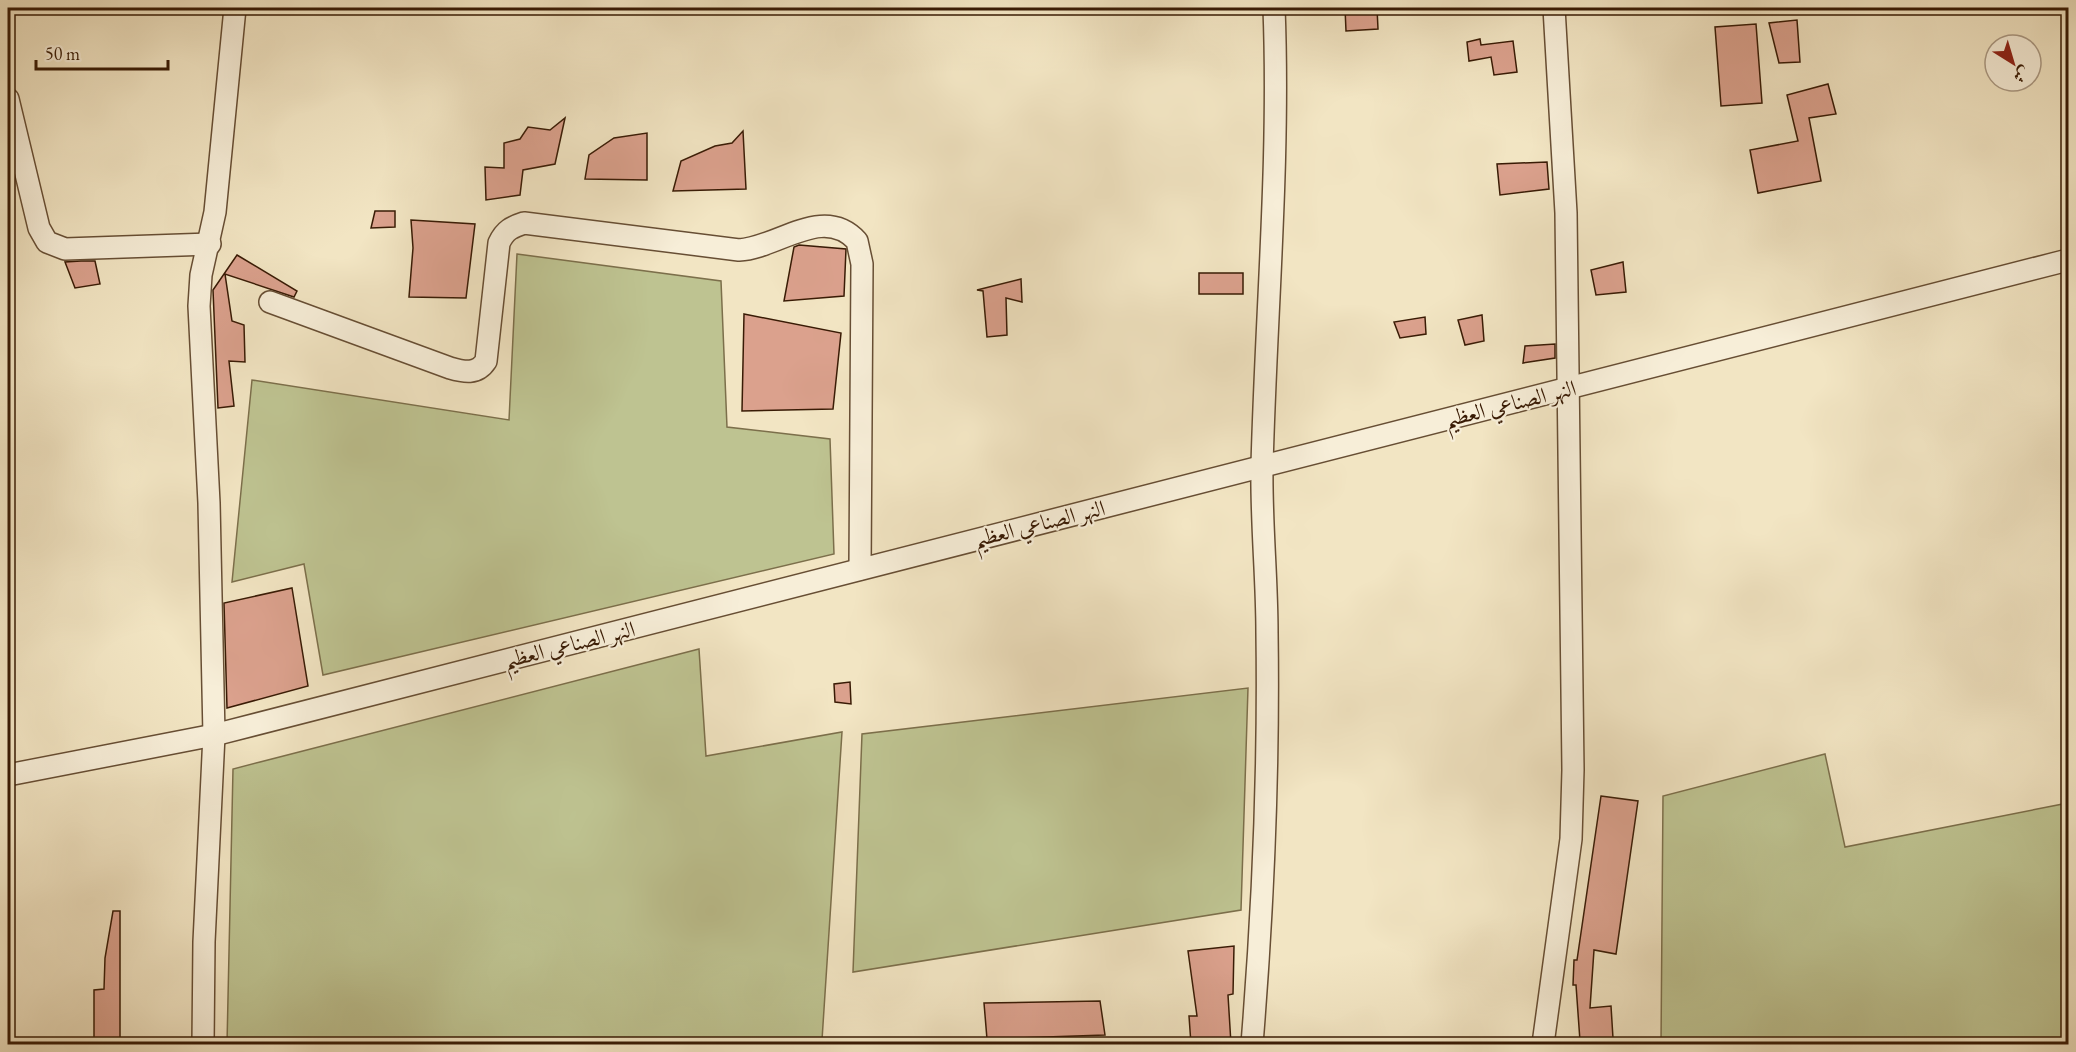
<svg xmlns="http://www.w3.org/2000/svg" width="2076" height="1052" viewBox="0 0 2076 1052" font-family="'EB Garamond',Amiri,serif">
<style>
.green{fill:#bec391;stroke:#7c6f4b;stroke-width:1.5}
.building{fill:#dba18d;stroke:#391b05;stroke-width:1.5}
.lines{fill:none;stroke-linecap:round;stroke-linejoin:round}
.minor-casing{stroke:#674e34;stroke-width:24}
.minor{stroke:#f7eed8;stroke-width:21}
.labels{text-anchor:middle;stroke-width:4.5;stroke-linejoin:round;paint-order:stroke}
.street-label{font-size:22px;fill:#391b05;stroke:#f7eed8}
</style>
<rect width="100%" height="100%" fill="#f2e5c3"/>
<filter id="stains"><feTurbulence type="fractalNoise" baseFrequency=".00333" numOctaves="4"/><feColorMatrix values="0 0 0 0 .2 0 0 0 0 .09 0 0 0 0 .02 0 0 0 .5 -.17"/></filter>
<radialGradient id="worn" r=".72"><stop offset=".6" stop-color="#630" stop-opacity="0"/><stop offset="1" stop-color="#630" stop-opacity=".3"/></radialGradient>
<g class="green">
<polygon points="517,254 721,281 727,427 830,439 834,554 323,675 304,564 232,582 252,380 509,420"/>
<polygon points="699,649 706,756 842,732 822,1040 590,1042 589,1044 227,1044 233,769"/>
<polygon points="1248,688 1241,910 853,972 862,734"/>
<polygon points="1825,754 1845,847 2068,803 2068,1044 1661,1044 1663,796"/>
</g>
<g class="building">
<polygon points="1345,8 1377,8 1378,29 1346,31"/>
<polygon points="1797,20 1800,62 1779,63 1769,23"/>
<polygon points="1756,24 1762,103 1721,106 1715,27"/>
<polygon points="1480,39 1481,45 1513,41 1517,72 1494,75 1491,57 1469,61 1467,42"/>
<polygon points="1828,84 1836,114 1809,118 1821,181 1758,193 1750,150 1798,141 1787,95"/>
<polygon points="565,118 555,164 523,170 520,195 486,200 485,167 504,168 504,143 520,139 528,127 550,130"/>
<polygon points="743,131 746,189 673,191 681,161 715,146 732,143"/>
<polygon points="647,133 647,180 585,179 589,155 614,138"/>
<polygon points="1547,162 1549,189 1500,195 1497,164"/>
<polygon points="375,211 395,211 395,227 371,228"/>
<polygon points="411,220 475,224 466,298 409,297 413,248"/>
<polygon points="799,245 846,249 844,296 784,301 794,247"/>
<polygon points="237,255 297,291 294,297 225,274 232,321 244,325 245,362 229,361 234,406 218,408 213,290"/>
<polygon points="81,261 95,261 100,284 75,288 65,262"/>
<polygon points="1623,262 1626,292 1596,295 1591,270"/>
<rect x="1199" y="273" width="44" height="21"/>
<polygon points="1021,279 1022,302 1006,298 1007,335 987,337 983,291 977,290"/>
<polygon points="744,314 841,333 833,409 742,411"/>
<polygon points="1482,315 1484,341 1465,345 1458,320"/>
<polygon points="1425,317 1426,334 1400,338 1394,322"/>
<polygon points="1555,344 1555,358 1523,363 1525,346"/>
<polygon points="292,588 308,686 227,708 224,603"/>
<polygon points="850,682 851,704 835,702 834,684"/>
<polygon points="1601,796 1638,801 1616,954 1594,950 1590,1008 1611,1006 1613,1038 1580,1041 1576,985 1573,985 1574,960 1577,960"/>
<polygon points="113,911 120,911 120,1044 94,1044 94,990 104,989 105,958"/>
<polygon points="1234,946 1233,994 1228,995 1231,1044 1191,1044 1189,1016 1197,1016 1188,951"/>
<polygon points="1100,1001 1105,1035 987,1039 984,1003"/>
</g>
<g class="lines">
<defs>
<g id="minor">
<polyline points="8,99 39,228 47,242 65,249 210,244"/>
<path d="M270 302 450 368C464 372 477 375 486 361L499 243C505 230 512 227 524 223L739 250C778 248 823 204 857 241L862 264 860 569"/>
<polyline points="8,775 214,735 2068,260"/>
<polyline points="203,1044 204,942 214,735 209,503 199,306 201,275 215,212 235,8"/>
<path d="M1252 1044C1263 908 1269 770 1267 633 1267 577 1261 522 1262 466 1266 313 1280 160 1274 8"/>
<polyline points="1543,1044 1571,839 1573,770 1566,213 1554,8"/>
</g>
</defs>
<use href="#minor" class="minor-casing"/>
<use href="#minor" class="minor"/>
</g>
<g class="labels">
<g class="street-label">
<text transform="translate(1510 403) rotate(-14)" y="8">النهر الصناعي العظيم</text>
<text transform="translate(1039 523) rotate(-14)" y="8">النهر الصناعي العظيم</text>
<text transform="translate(569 644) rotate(-14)" y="8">النهر الصناعي العظيم</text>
</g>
</g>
<rect width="2076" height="1052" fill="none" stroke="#f2e5c3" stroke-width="30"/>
<rect x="9" y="9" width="2058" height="1034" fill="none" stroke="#391b05" stroke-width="3"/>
<rect x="15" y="15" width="2046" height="1022" fill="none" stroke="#391b05" stroke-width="1.5"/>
<g transform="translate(2013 63) rotate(143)"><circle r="28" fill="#f7eed8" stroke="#ab9a84" stroke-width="1.5"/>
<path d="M0-4.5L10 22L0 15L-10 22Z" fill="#8f2418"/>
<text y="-9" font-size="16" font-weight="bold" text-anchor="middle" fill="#391b05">ش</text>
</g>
<path d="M36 60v9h132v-9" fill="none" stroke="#391b05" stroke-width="3"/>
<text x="45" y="60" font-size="18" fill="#391b05" stroke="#f7eed8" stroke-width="4.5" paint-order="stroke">50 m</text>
<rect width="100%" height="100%" filter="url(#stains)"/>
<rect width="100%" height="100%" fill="url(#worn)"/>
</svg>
